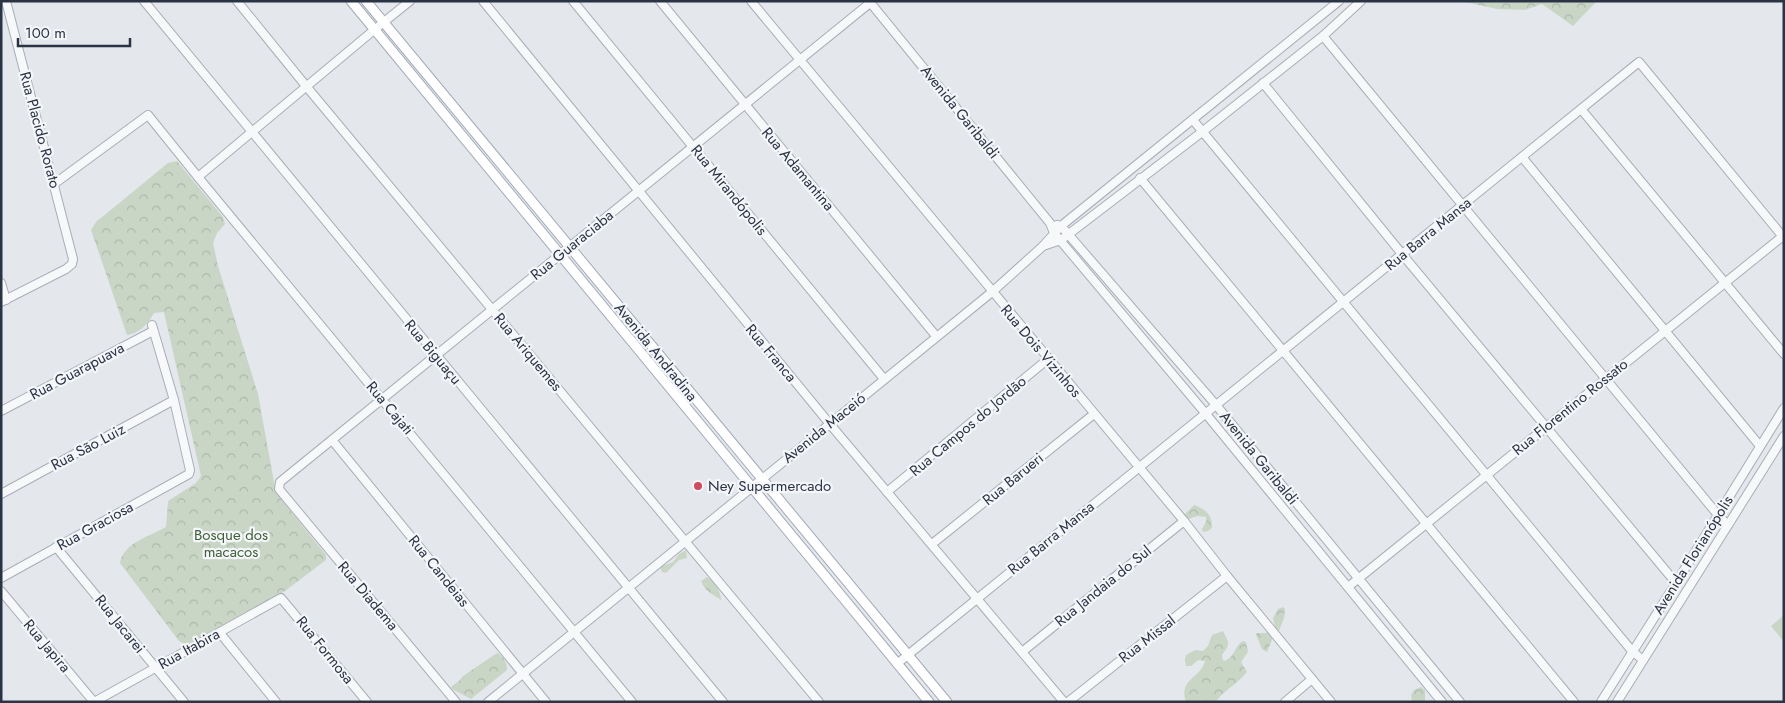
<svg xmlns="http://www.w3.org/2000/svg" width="1785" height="703" viewBox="0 0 1785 703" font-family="Jost,sans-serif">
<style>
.forest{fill:url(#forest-crowns)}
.pitch{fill:#c9d6c5}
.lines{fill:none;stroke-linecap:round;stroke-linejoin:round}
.minor-casing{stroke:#a9aeb7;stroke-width:10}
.major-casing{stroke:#a3abb8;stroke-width:11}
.minor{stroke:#f7f8fa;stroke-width:8}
.major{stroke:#fff;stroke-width:9}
.poi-dot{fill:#d1495b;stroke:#f4f6f9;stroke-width:2}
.labels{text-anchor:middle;stroke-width:4.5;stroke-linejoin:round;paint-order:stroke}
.street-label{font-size:15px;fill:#2b3445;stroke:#f4f6f9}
.poi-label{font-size:15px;fill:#2b3445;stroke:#f4f6f9;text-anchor:start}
.park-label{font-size:15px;fill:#3f6138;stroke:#f4f6f9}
</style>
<defs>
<pattern id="forest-crowns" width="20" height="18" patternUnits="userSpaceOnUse" patternTransform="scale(1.25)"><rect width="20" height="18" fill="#c9d6c5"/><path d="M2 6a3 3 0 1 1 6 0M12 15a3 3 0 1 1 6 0" fill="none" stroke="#adb8ab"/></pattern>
</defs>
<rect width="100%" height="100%" fill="#e4e7ec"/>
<g class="forest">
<polygon points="1461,1 1597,1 1573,26 1542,4 1525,10 1497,9"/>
<path d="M177 161 223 217 225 224 217 233 213 243 218 266 258 394 276 493 326 555V560L285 591 186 645 179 641 120 563C124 542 149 537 166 527L168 501 196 483 201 476 164 312 154 313C148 324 140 333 127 335L91 230 96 222 168 163Z"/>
<path d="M1194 505C1205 509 1213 515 1212 528L1208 531 1203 532 1202 529 1206 522V517L1198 516 1188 519 1184 515Z"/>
<polygon points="686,550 687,558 679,560 666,573 662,572 660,567 673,562 679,554"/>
<path d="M707 577C715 582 721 592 721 600 712 594 705 591 701 581Z"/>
<polygon points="1283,607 1285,609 1284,618 1279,631 1275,627 1273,618 1278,609"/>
<polygon points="1269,629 1274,635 1267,652 1262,649 1256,635 1257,633 1266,633"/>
<path d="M1223 631C1229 643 1231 644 1222 655L1223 660 1225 661C1235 657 1235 645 1243 641L1246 642 1248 652 1241 662 1247 672C1244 675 1241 679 1238 681 1231 688 1221 693 1216 702H1186C1178 679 1201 678 1205 661L1198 660 1191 666H1186L1185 660 1186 655 1195 650 1203 651 1208 646 1212 635Z"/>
<path d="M497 653C503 655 508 664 507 670L471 699 452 689 451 687 459 681 463 676Z"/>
<polygon points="1421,687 1425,690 1425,702 1412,702 1411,695 1414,690"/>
</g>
<polygon class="pitch" points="1784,615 1784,642 1771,626"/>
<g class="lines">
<defs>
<g id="minor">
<polyline points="144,1 723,702"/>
<polyline points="237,1 306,86 819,702"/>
<polyline points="483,1 829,423 1064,702"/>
<polyline points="573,1 884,379"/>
<polyline points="660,1 936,336"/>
<polyline points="751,1 1184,521 1227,576 1331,702"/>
<polyline points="869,1 1050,223 1054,233 1206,414 1442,702"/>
<polyline points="1323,36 1718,515 1728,525"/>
<polyline points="1263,83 1402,254 1676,583"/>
<polyline points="1581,109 1784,354"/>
<polyline points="1193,120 1632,651 1643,660"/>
<polyline points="1522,157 1760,446"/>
<polyline points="198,177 374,30 410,1"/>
<polyline points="1140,178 1574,702"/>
<polyline points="54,184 148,115 198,177 632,702"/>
<polyline points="1057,225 1061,226 1068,234 1216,405 1460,702"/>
<polyline points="1043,246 1061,240 1202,132 1323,36 1361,1"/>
<polyline points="1,283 6,300"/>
<polyline points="1,302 66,269 72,264 73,259 6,1"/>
<polyline points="1,411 153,331"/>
<polyline points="332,440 546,702"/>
<polyline points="887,492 1048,359"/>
<polyline points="1,494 174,400"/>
<polyline points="932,544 1094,414"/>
<polyline points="56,547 184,702"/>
<polyline points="1,578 189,474 190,470 174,400 152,325"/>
<polyline points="1348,587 1783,236"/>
<polyline points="1,591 94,702"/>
<polyline points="220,633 276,702"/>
<polyline points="1022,652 1184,521"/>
<polyline points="898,663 1639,62 1784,238"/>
<polyline points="94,702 281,598 367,702"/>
<polyline points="456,702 279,489 280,482 870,3"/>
<polyline points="488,702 992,292 1043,246 1061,226 1339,1"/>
<polyline points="1068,702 1227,576"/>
<polyline points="1285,702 1312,679"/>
<polyline points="1601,702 1676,583 1784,408"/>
<polyline points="1617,702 1784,436"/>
</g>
<g id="major">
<polyline points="351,1 929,702"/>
<polyline points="366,1 947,702"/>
</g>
</defs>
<use href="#minor" class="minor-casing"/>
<use href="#major" class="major-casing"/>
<use href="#minor" class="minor"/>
<use href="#major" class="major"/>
</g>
<circle class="poi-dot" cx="698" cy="486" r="5"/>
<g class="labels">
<g class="street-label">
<text transform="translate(960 112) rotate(51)" y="5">Avenida Garibaldi</text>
<text transform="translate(40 130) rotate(75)" y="5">Rua Placido Rorato</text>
<text transform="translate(798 169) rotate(50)" y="5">Rua Adamantina</text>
<text transform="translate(729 190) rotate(51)" y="5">Rua Mirandópolis</text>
<text transform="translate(1428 234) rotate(-39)" y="5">Rua Barra Mansa</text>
<text transform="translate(572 245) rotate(-39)" y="5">Rua Guaraciaba</text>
<text transform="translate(1041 351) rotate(50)" y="5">Rua Dois Vizinhos</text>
<text transform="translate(433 352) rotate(50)" y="5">Rua Biguaçu</text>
<text transform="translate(528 352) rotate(50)" y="5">Rua Ariquemes</text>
<text transform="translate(656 352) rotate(51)" y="5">Avenida Andradina</text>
<text transform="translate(771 353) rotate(50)" y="5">Rua Franca</text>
<text transform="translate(77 371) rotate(-28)" y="5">Rua Guarapuava</text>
<text transform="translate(1570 407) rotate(-39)" y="5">Rua Florentino Rossato</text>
<text transform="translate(390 408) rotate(50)" y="5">Rua Cajati</text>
<text transform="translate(968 426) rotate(-40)" y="5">Rua Campos do Jordão</text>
<text transform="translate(824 428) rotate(-39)" y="5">Avenida Maceió</text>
<text transform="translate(88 447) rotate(-28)" y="5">Rua São Luiz</text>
<text transform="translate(1259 458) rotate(51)" y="5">Avenida Garibaldi</text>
<text transform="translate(1013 479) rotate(-39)" y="5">Rua Barueri</text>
<text transform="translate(95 526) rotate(-29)" y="5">Rua Graciosa</text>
<text transform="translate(1051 538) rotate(-39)" y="5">Rua Barra Mansa</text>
<text transform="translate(1693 555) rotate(-58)" y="5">Avenida Florianópolis</text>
<text transform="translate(439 571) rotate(51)" y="5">Rua Candeias</text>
<text transform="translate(1103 586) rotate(-39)" y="5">Rua Jandaia do Sul</text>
<text transform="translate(368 596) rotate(50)" y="5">Rua Diadema</text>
<text transform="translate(120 624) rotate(51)" y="5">Rua Jacarei</text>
<text transform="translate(1147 639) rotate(-38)" y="5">Rua Missal</text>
<text transform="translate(47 646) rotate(50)" y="5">Rua Japira</text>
<text transform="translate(189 649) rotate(-29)" y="5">Rua Itabira</text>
<text transform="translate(325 650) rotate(51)" y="5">Rua Formosa</text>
</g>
<g class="poi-label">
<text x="708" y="491">Ney Supermercado</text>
</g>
<g class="park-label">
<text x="231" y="540">Bosque dos<tspan x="231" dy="17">macacos</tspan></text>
</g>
</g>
<rect width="1785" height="703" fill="none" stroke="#2b3445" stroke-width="5"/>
<path d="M18 38v8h112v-8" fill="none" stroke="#2b3445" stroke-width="2.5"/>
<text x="25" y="38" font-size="15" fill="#2b3445" stroke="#f4f6f9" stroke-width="4" paint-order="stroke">100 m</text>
</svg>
